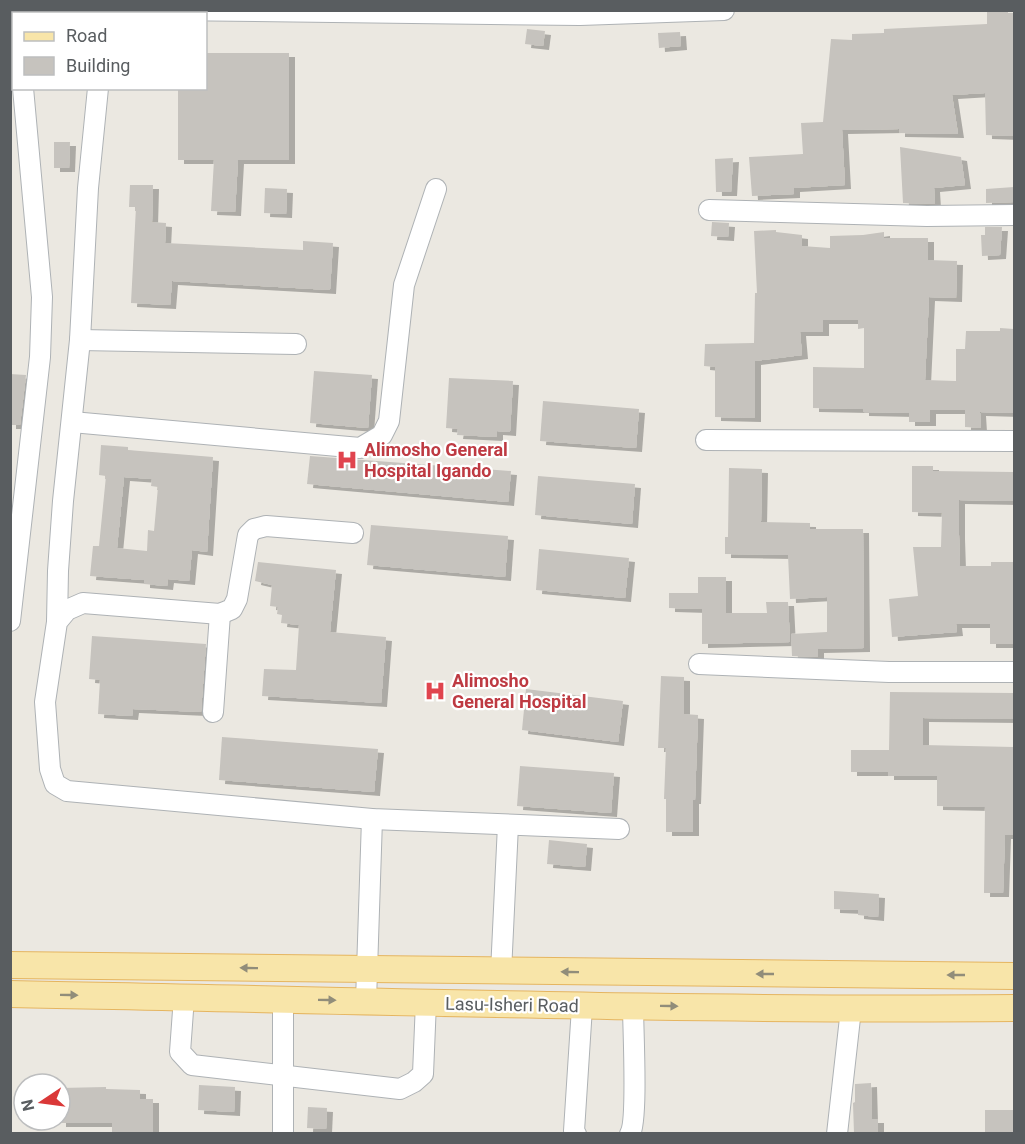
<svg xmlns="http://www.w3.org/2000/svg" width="1025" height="1144" viewBox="0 0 1025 1144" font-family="Roboto,sans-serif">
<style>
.building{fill:#c6c3be;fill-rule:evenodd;filter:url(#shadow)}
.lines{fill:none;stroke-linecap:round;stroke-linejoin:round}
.minor-casing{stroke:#aeb2b5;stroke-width:22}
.major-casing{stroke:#e5b560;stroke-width:28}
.minor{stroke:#fff;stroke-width:20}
.major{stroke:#f8e5a9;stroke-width:26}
.oneway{fill:#918d7a}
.labels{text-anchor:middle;stroke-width:4.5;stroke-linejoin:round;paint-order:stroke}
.health-label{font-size:18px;font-weight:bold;fill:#be3a42;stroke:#fff;text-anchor:start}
.street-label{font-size:18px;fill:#595d60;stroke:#fff}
</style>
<defs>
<filter id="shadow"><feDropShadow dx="6" dy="4" stdDeviation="0" flood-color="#0004"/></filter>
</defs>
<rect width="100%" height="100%" fill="#ebe8e1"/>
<g class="building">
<polygon points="987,10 1008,10 1008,13 1014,13 1014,136 986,135 985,93 952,95 958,134 899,133 899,129 842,130 845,185 794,188 794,194 752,196 749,157 803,154 801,123 823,122 831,39 852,40 852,34 884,33 884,29 987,24"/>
<polygon points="527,29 545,31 543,46 525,44"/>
<polygon points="680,32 681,46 659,48 658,33"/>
<polygon points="206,53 289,53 289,160 238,160 235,212 211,211 214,160 178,160 178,88 206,88"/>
<polygon points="54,142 70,142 69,168 54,168"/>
<polygon points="900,147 961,157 965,185 934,188 935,204 903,203"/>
<polygon points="733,158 731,192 716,192 715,159"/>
<polygon points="130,185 153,185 152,222 166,223 165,243 303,250 303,241 333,243 330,290 172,281 170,305 131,303 136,207 129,207"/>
<polygon points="1014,187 1014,202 986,203 986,189"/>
<polygon points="265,188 287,189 286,214 264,213"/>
<polygon points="712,222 729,223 728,237 711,236"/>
<polygon points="985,227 1002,227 1000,255 982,256 981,235 985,235"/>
<polygon points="776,230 776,232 802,235 802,246 830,248 830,236 863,235 884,232 884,238 928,238 928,260 957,261 956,298 929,297 925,380 956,381 956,349 965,349 966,331 1000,331 1000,328 1014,329 1014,413 980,412 981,428 965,427 965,410 930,410 930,422 909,422 909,413 863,412 863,409 813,408 813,367 864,368 864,328 858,329 858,320 823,320 823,332 800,332 802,355 755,361 755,418 715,417 715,367 704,366 705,344 754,343 755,293 757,293 754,231"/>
<polygon points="314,371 372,375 368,428 310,423"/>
<polygon points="10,374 26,375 20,425 10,425"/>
<polygon points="449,378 513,381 510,432 497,431 497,437 457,435 458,429 446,428"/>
<polygon points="543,401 639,409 636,448 540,441"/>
<path d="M101 445 128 447V450L213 457 207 552 192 550 189 581 168 579 167 586 144 584V580L90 576 93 546H99L106 476 99 475ZM124 477 152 479 151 486 158 487 154 531 148 530 147 551 117 548Z"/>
<polygon points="310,456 511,471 508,502 307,484"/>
<polygon points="912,466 933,466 933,471 1013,472 1014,501 959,500 959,535 960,566 991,566 991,562 1014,562 1014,644 990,644 990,624 956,624 957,632 892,637 889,599 918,596 913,547 941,547 942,513 912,512"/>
<polygon points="729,468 762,469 761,522 810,523 810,529 863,529 864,648 818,649 818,657 792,656 791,634 827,632 827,597 790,599 788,555 725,554 725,537 728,537"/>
<polygon points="538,476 635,484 632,524 535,515"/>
<polygon points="371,525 508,536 505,577 367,565"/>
<polygon points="539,549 629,558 625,598 536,590"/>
<polygon points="258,562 336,570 330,632 386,637 381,703 262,696 264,669 296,670 299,625 281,623 282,615 277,614 278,607 270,606 272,585 255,581"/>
<polygon points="698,577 726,577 726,613 767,613 766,602 788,602 790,642 702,644 702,609 669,608 669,593 698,593"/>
<polygon points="92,636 206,644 201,712 133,709 132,716 98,714 100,680 89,679"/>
<polygon points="661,676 684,677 684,714 698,715 695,800 693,800 693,832 666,832 666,799 664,799 666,748 658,748"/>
<polygon points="526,689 623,701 618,742 522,730"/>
<polygon points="890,692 1014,693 1014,719 923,718 923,745 1014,747 1014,835 1005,835 1003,893 984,893 985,807 937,806 937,776 888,776 888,772 851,772 851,750 889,750"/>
<polygon points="222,737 378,749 374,792 219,780"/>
<polygon points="520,766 614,773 611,813 517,806"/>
<polygon points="549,840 587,844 585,867 547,864"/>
<polygon points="834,891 879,894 878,917 858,915 858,910 834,909"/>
<polygon points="871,1083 872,1119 878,1119 878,1134 854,1134 853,1103 855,1102 855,1084"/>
<polygon points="199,1085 235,1087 234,1112 198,1110"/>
<polygon points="106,1087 106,1089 140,1090 140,1099 153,1099 153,1134 112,1134 112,1123 60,1123 60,1088"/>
<polygon points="308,1107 327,1108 326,1129 307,1128"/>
<rect x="985" y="1110" width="29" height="24"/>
</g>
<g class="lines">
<defs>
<g id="minor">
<polyline points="16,10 16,14"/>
<polyline points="165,10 580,15 724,10"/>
<polyline points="709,210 927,216 1014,215"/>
<polyline points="80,340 296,344"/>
<polyline points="72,422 360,448 382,435 389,421 404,285 436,189"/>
<polyline points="706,440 1014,441"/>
<polyline points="353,533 266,526 254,529 248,535 237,599 232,609 220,614 83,603 67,610 57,622 45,702 50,769 55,784 67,791 372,819 619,829"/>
<polyline points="10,621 40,357 42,297 23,88"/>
<polyline points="57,622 58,571 63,501 80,340 88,188 98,88"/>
<polyline points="699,664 889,672 1014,672"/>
<polyline points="213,712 220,614"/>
<polyline points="501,972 508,825"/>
<polyline points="184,997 180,1052 192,1065 400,1089 414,1082 423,1074 426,1002"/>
<polyline points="366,1001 372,819"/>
<polyline points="283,1134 283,999"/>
<polyline points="576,1134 574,1131 582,1007"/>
<path d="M630 1134C638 1120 633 1028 633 1006"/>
<polyline points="837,1134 851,1009"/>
</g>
<g id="major">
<polyline points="10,965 1014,976"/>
<path d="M10 994C345 1000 680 1011 1014 1008"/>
</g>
</defs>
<use href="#minor" class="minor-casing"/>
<use href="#major" class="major-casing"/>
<use href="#minor" class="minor"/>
<use href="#major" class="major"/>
</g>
<defs><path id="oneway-solid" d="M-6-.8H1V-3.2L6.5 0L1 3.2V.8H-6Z" transform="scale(1.5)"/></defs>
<g class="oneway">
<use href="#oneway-solid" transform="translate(249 968) rotate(-179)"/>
<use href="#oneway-solid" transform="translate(570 972) rotate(-179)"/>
<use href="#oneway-solid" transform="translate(765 974) rotate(180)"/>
<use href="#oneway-solid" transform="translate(956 975) rotate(-180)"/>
<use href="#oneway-solid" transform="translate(69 995) rotate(1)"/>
<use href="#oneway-solid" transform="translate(327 1000) rotate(1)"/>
<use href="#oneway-solid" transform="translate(669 1006) rotate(1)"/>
</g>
<defs>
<symbol id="hospital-bare" viewBox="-9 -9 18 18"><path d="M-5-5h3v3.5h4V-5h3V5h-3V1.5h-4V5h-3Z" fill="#e0444e" stroke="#fff" stroke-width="2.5" paint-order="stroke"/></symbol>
</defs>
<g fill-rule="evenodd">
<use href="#hospital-bare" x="332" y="445" width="30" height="30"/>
<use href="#hospital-bare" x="420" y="676" width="30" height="30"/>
</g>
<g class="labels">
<g class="health-label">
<text x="364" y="456">Alimosho General<tspan x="364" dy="21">Hospital Igando</tspan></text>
<text x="452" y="687">Alimosho<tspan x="452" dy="21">General Hospital</tspan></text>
</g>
<g class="street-label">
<text transform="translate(512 1005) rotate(1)" y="6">Lasu-Isheri Road</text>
</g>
</g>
<rect width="1025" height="1144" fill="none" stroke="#595d60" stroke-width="24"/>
<rect x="12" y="12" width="195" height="78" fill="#ffffff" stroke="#bdbebf" stroke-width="1.5"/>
<rect x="24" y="32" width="30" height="9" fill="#f8e5a9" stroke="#bdbebf" stroke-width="1.5"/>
<text x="66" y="42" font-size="18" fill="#595d60">Road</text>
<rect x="24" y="57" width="30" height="18" fill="#c6c3be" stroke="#bdbebf" stroke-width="1.5"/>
<text x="66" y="72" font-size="18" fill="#595d60">Building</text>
<g transform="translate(42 1102) rotate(257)"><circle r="28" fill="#ffffff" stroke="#bdbebf" stroke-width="1.5"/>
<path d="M0-4.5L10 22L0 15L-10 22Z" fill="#da3838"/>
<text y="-9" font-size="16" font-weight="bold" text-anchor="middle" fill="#595d60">N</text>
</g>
</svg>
